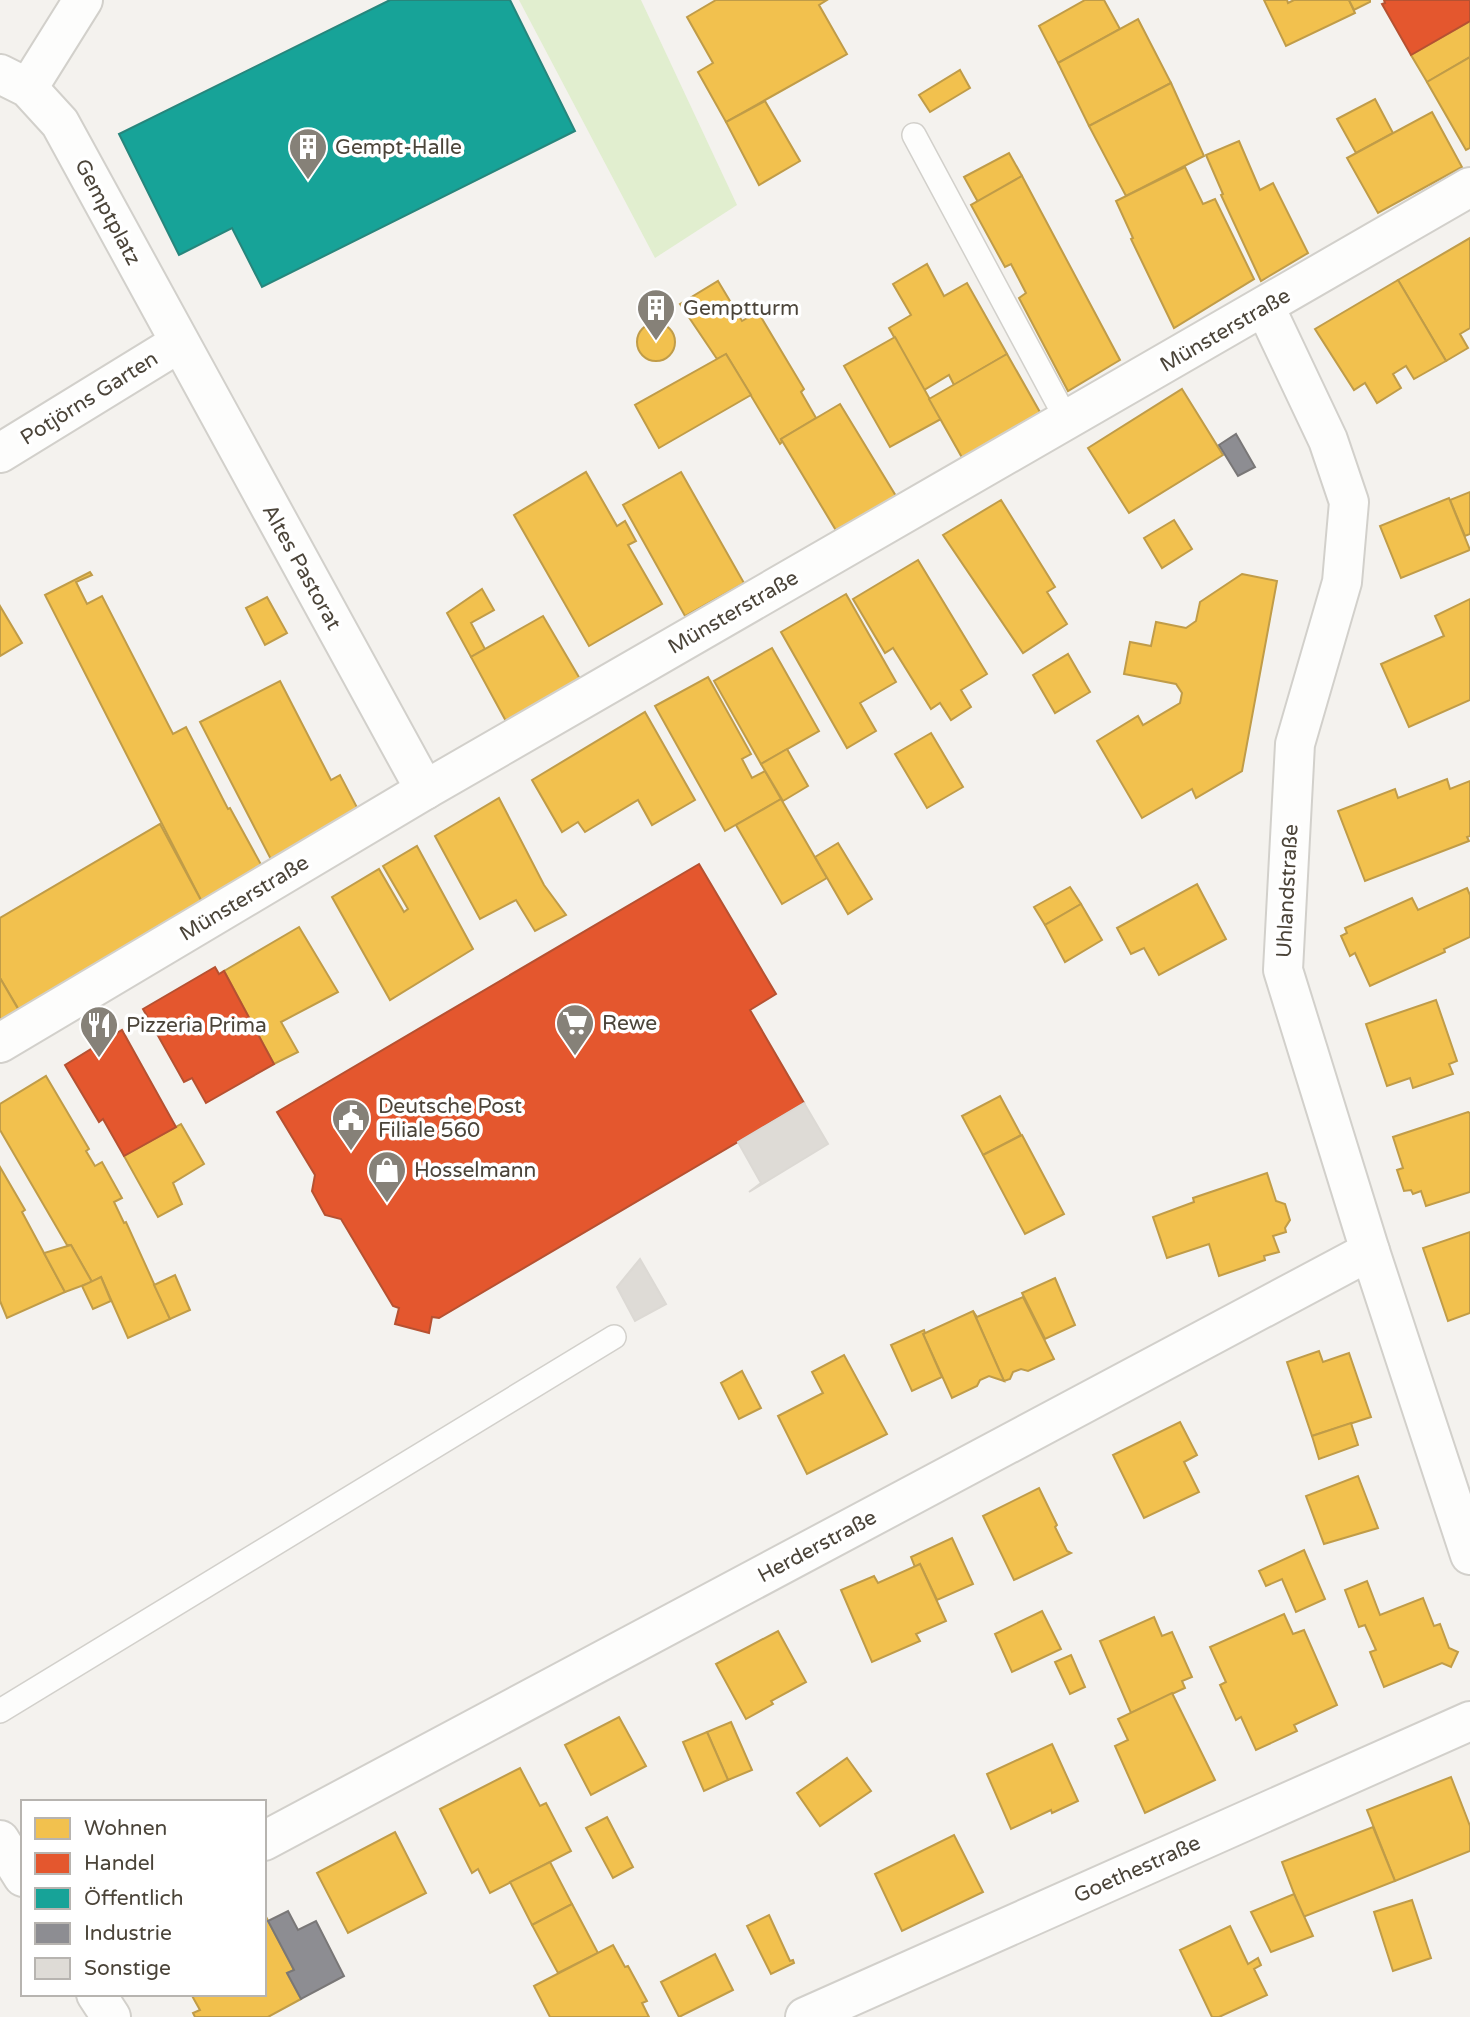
<svg xmlns="http://www.w3.org/2000/svg" width="1470" height="2017" viewBox="0 0 1470 2017" font-family="'Varela Round',sans-serif">
<style>
.green{fill:#e1eecf}
.homes{fill:#f2c14e;stroke:#c09c48;stroke-width:2}
.shops{fill:#e4572e;stroke:#b65131;stroke-width:2}
.public{fill:#17a398;stroke:#27867c;stroke-width:2}
.industry{fill:#8d8d92;stroke:#797777;stroke-width:2}
.building{fill:#dedbd6;stroke:#dcd9d4;stroke-width:2}
.lines{fill:none;stroke-linecap:round;stroke-linejoin:round}
.lane-casing{stroke:#d2d0cb;stroke-width:26}
.street-casing{stroke:#d2d0cb;stroke-width:42}
.lane{stroke:#fdfdfc;stroke-width:23}
.street{stroke:#fdfdfc;stroke-width:38}
.labels{text-anchor:middle;stroke-width:7;stroke-linejoin:round;paint-order:stroke}
.poi-label{font-size:21px;fill:#4b4439;stroke:#fff;text-anchor:start}
.street-label{font-size:21px;fill:#4b4439;stroke:#fff}
</style>
<rect width="100%" height="100%" fill="#f4f2ee"/>
<polygon class="green" points="519,0 641,0 737,205 655,258"/>
<g class="homes">
<polygon points="716,0 827,0 819,5 847,54 726,122 698,72 713,63 687,17"/>
<polygon points="1085,0 1104,0 1120,29 1058,63 1039,26"/>
<polygon points="1264,0 1287,0 1288,3 1294,0 1349,0 1355,13 1286,46"/>
<polygon points="1349,0 1370,0 1370,2 1354,10"/>
<polygon points="1138,19 1171,83 1089,126 1058,63"/>
<polygon points="1470,21 1470,57 1427,82 1411,55"/>
<polygon points="1470,57 1470,148 1466,150 1427,82"/>
<polygon points="960,70 970,88 930,112 919,95"/>
<polygon points="1171,83 1204,156 1126,196 1089,126"/>
<polygon points="1375,99 1393,133 1356,153 1337,119"/>
<polygon points="765,101 800,161 759,185 726,122"/>
<polygon points="1432,112 1462,167 1378,213 1347,158"/>
<polygon points="1239,141 1260,190 1273,183 1308,253 1261,281 1221,195 1223,194 1206,155"/>
<polygon points="1009,153 1022,176 978,202 964,177"/>
<polygon points="1185,167 1203,204 1215,199 1254,279 1174,328 1131,239 1133,238 1116,201"/>
<polygon points="1022,176 1120,360 1068,391 1019,298 1026,293 1011,264 1005,267 971,205"/>
<polygon points="1470,238 1470,328 1460,334 1468,348 1446,361 1398,280"/>
<polygon points="927,264 944,296 967,283 1007,354 954,385 949,375 924,390 889,328 911,315 893,284"/>
<polygon points="1398,280 1446,361 1414,379 1406,366 1393,374 1401,388 1377,403 1365,383 1354,390 1315,329"/>
<polygon points="718,281 742,321 758,312 804,389 801,392 816,418 781,439 782,442 780,444 726,354 717,359 680,304"/>
<circle cx="656" cy="342" r="19"/>
<polygon points="895,337 941,419 890,447 844,366"/>
<polygon points="726,354 751,395 659,448 635,405"/>
<polygon points="1007,354 1041,414 964,461 929,399"/>
<polygon points="1182,389 1223,455 1129,513 1088,448"/>
<polygon points="840,404 899,501 840,537 781,439"/>
<polygon points="586,472 617,526 625,521 636,541 628,545 662,604 589,646 514,515"/>
<polygon points="681,472 744,583 685,616 623,505"/>
<polygon points="1470,492 1470,534 1465,536 1450,500"/>
<polygon points="1449,498 1470,550 1401,578 1380,526"/>
<polygon points="1001,500 1055,587 1047,592 1067,624 1023,653 943,535"/>
<polygon points="1174,520 1192,549 1162,568 1144,538"/>
<polygon points="918,560 987,674 961,690 971,707 951,720 940,703 931,709 893,648 885,653 853,599"/>
<polygon points="90,572 92,575 76,582 87,604 102,596 173,734 186,727 228,809 230,808 264,870 203,904 45,595"/>
<polygon points="1242,574 1277,581 1242,771 1196,798 1192,789 1142,818 1097,741 1138,716 1143,725 1180,703 1182,693 1176,684 1124,674 1130,642 1151,646 1156,622 1186,628 1196,621 1200,602"/>
<polygon points="482,589 494,610 471,623 485,649 471,657 447,613"/>
<polygon points="846,594 896,682 860,703 876,731 847,748 781,632"/>
<polygon points="267,597 287,633 265,645 246,608"/>
<polygon points="1470,599 1470,700 1409,727 1381,664 1444,636 1435,616"/>
<polygon points="0,606 22,643 0,656"/>
<polygon points="543,616 580,679 507,723 471,657"/>
<polygon points="772,648 819,731 761,764 714,681"/>
<polygon points="1068,654 1090,692 1055,713 1033,675"/>
<polygon points="708,677 751,754 742,759 752,778 765,771 781,799 725,831 655,706"/>
<polygon points="280,681 331,780 340,775 362,817 275,867 200,722"/>
<polygon points="645,712 695,800 652,825 638,800 585,832 578,822 562,832 532,780"/>
<polygon points="931,733 963,787 927,808 895,754"/>
<polygon points="787,749 808,786 783,801 761,764"/>
<polygon points="1447,779 1450,789 1470,781 1470,836 1467,837 1469,841 1365,881 1338,811 1395,789 1398,798"/>
<polygon points="499,798 544,885 566,915 535,931 516,900 480,919 435,836"/>
<polygon points="781,799 827,878 782,904 736,825"/>
<polygon points="160,824 203,904 22,1015 0,978 0,918"/>
<polygon points="838,843 872,899 848,914 815,857"/>
<polygon points="417,846 473,949 390,1000 332,897 379,869 404,912 408,909 383,866"/>
<polygon points="1197,884 1226,939 1159,975 1144,948 1131,954 1117,928"/>
<polygon points="1070,887 1081,904 1045,925 1034,907"/>
<polygon points="1467,888 1470,895 1470,937 1444,949 1445,952 1370,986 1355,953 1350,956 1341,936 1347,933 1345,928 1412,898 1418,910"/>
<polygon points="1081,904 1102,940 1065,962 1045,925"/>
<polygon points="299,927 338,992 281,1022 298,1052 274,1064 224,971"/>
<polygon points="0,978 21,1014 0,1027"/>
<polygon points="1436,1000 1457,1061 1449,1064 1453,1074 1413,1088 1410,1078 1387,1086 1366,1024"/>
<polygon points="46,1076 89,1149 86,1151 95,1166 102,1162 122,1198 114,1202 124,1223 126,1222 170,1319 128,1338 101,1277 92,1282 71,1245 67,1245 0,1130 0,1104"/>
<polygon points="1000,1096 1021,1135 983,1155 962,1116"/>
<polygon points="1468,1112 1470,1113 1470,1192 1426,1206 1421,1191 1413,1194 1411,1190 1404,1191 1397,1170 1403,1168 1393,1137"/>
<polygon points="181,1124 204,1164 173,1183 182,1204 158,1217 124,1156"/>
<polygon points="1022,1135 1064,1214 1025,1234 983,1155"/>
<polygon points="0,1167 25,1210 22,1212 65,1292 7,1318 0,1301"/>
<polygon points="1267,1173 1276,1201 1285,1204 1290,1220 1285,1228 1286,1232 1273,1236 1279,1252 1264,1256 1265,1260 1219,1276 1209,1244 1167,1258 1153,1217 1194,1202 1193,1198"/>
<polygon points="1470,1232 1470,1313 1448,1321 1423,1248"/>
<polygon points="71,1245 92,1282 65,1292 44,1253"/>
<polygon points="175,1275 190,1310 170,1319 154,1285"/>
<polygon points="101,1277 111,1301 93,1309 82,1286"/>
<polygon points="1055,1278 1075,1325 1045,1339 1022,1293"/>
<polygon points="1023,1297 1054,1359 1028,1371 1021,1369 1013,1372 1010,1379 1004,1381 973,1311 977,1317"/>
<polygon points="973,1311 1004,1381 989,1376 980,1380 977,1386 952,1398 923,1334"/>
<polygon points="924,1330 925,1333 923,1334 942,1377 912,1391 891,1345"/>
<polygon points="1319,1351 1323,1362 1349,1353 1371,1417 1312,1436 1287,1362"/>
<polygon points="844,1355 887,1434 807,1474 778,1416 823,1393 812,1372"/>
<polygon points="742,1371 761,1408 739,1419 721,1383"/>
<polygon points="1180,1422 1197,1455 1184,1462 1199,1492 1144,1518 1113,1455"/>
<polygon points="1351,1423 1358,1445 1319,1459 1312,1436"/>
<polygon points="1358,1476 1378,1528 1324,1544 1306,1496"/>
<polygon points="1039,1488 1057,1525 1055,1527 1067,1551 1071,1553 1014,1580 983,1516"/>
<polygon points="952,1538 973,1584 937,1600 920,1564 915,1567 911,1557"/>
<polygon points="1304,1550 1325,1599 1296,1612 1282,1579 1266,1586 1259,1571"/>
<polygon points="920,1564 946,1621 916,1634 920,1641 872,1662 841,1590 874,1576 878,1583"/>
<polygon points="1367,1581 1380,1615 1423,1598 1434,1626 1440,1624 1449,1648 1458,1652 1451,1667 1442,1663 1384,1687 1370,1652 1376,1650 1365,1625 1359,1627 1345,1590"/>
<polygon points="1042,1611 1061,1649 1012,1672 995,1634"/>
<polygon points="1284,1614 1293,1634 1304,1630 1337,1705 1294,1725 1297,1731 1256,1750 1241,1717 1236,1720 1220,1685 1226,1682 1210,1647"/>
<polygon points="1154,1617 1162,1636 1172,1632 1192,1677 1182,1681 1185,1688 1131,1713 1100,1641"/>
<polygon points="778,1631 806,1682 771,1701 773,1704 746,1719 716,1664"/>
<polygon points="1071,1655 1085,1687 1070,1694 1055,1662"/>
<polygon points="1172,1693 1215,1780 1145,1813 1115,1746 1128,1740 1118,1719"/>
<polygon points="619,1717 646,1766 591,1795 565,1745"/>
<polygon points="731,1722 752,1770 728,1780 707,1732"/>
<polygon points="707,1732 728,1780 704,1791 683,1742"/>
<polygon points="1052,1744 1078,1801 1052,1813 1051,1810 1011,1829 987,1774"/>
<polygon points="847,1758 871,1791 820,1826 797,1793"/>
<polygon points="520,1768 540,1806 546,1803 571,1851 490,1893 478,1869 472,1873 440,1809"/>
<polygon points="1451,1777 1470,1826 1470,1851 1395,1881 1367,1810"/>
<polygon points="607,1817 633,1867 613,1878 586,1828"/>
<polygon points="1373,1827 1395,1881 1303,1917 1282,1862"/>
<polygon points="395,1832 426,1893 348,1933 317,1873"/>
<polygon points="954,1835 983,1892 902,1931 875,1874"/>
<polygon points="550,1862 572,1904 532,1925 510,1882"/>
<polygon points="1294,1894 1313,1936 1271,1952 1251,1912"/>
<polygon points="1412,1900 1431,1958 1393,1971 1374,1912"/>
<polygon points="572,1904 598,1953 558,1973 532,1925"/>
<polygon points="264,1913 294,1970 287,1973 301,1999 268,2017 195,2017 193,2013 200,2010 191,1994 264,1994"/>
<polygon points="769,1915 790,1961 793,1960 794,1963 771,1974 747,1926"/>
<polygon points="1230,1926 1248,1964 1258,1958 1261,1965 1254,1969 1267,1995 1219,2017 1212,2017 1180,1950"/>
<polygon points="613,1945 625,1967 628,1966 647,2001 642,2003 649,2017 550,2017 534,1986"/>
<polygon points="715,1954 733,1990 679,2017 661,1982"/>
</g>
<g class="shops">
<polygon points="1384,0 1470,0 1470,21 1411,55 1382,4 1385,3"/>
<polygon points="699,864 776,994 750,1010 804,1103 439,1318 432,1317 429,1333 395,1324 399,1308 393,1306 341,1219 325,1215 312,1191 315,1175 277,1112"/>
<polygon points="215,967 219,974 224,971 274,1064 206,1103 192,1078 184,1082 143,1009"/>
<polygon points="122,1030 176,1127 124,1156 103,1119 99,1122 65,1065"/>
</g>
<polygon class="public" points="390,0 510,0 575,131 262,287 232,228 179,255 119,134"/>
<g class="industry">
<polygon points="1236,434 1255,467 1238,476 1219,445"/>
<polygon points="288,1911 298,1930 316,1921 344,1976 301,1999 287,1973 294,1970 268,1921"/>
</g>
<g class="building">
<polygon points="804,1103 828,1144 749,1192 761,1183 738,1142"/>
<polygon points="640,1259 666,1304 635,1321 617,1287"/>
</g>
<g class="lines">
<defs>
<g id="lane">
<polyline points="914,135 1067,420"/>
<polyline points="0,1711 614,1337"/>
</g>
<g id="street">
<polyline points="0,74 28,88 60,123 425,790"/>
<polyline points="28,88 83,0"/>
<polyline points="1265,307 1328,440 1349,502 1342,582 1295,744 1283,970 1370,1251 1470,1555"/>
<polyline points="0,453 179,343"/>
<polyline points="0,1043 425,790 1470,187"/>
<polyline points="0,1840 23,1877"/>
<polyline points="264,1841 1370,1251"/>
<polyline points="96,1994 111,2017"/>
<polyline points="805,2017 1470,1721"/>
</g>
</defs>
<use href="#lane" class="lane-casing"/>
<use href="#street" class="street-casing"/>
<use href="#lane" class="lane"/>
<use href="#street" class="street"/>
</g>
<defs>
<symbol id="building-pin" viewBox="-11 -11 22 30"><path d="M0 17L-7.5 6A9.5 9.5 0 1 1 7.5 6Z" fill="#868178" stroke="#fff"/><path d="M-4-6H4V6H1V3H-1V6H-4ZM-2.5-4.3h1.7v1.8h-1.7ZM.8-4.3h1.7v1.8H.8ZM-2.5-1h1.7V.8h-1.7ZM.8-1h1.7V.8H.8Z" fill="#fff"/></symbol>
<symbol id="supermarket-pin" viewBox="-11 -11 22 30"><path d="M0 17L-7.5 6A9.5 9.5 0 1 1 7.5 6Z" fill="#868178" stroke="#fff"/><path d="M-6-5.5h2.5l.6 2H6L4.5 2H-2.5L-4.4-4H-6ZM-1.5 3.2a1.3 1.3 0 1 0 .1 0ZM3 3.2a1.3 1.3 0 1 0 .1 0Z" fill="#fff"/></symbol>
<symbol id="restaurant-pin" viewBox="-11 -11 22 30"><path d="M0 17L-7.5 6A9.5 9.5 0 1 1 7.5 6Z" fill="#868178" stroke="#fff"/><path d="M-5-6h1v4h1v-4h1v4h1v-4h1v5L-1.5 .5V6h-2V.5L-5-1ZM5-6V6H3V1.5H1.5Q1.5-4 5-6Z" fill="#fff"/></symbol>
<symbol id="civic-pin" viewBox="-11 -11 22 30"><path d="M0 17L-7.5 6A9.5 9.5 0 1 1 7.5 6Z" fill="#868178" stroke="#fff"/><path d="M-.6-6.5H3V-4.5H.6V-3L4-1V1h2V6H-6V1h2V-1L-.6-3ZM-1.2 2.5V6h2.4V2.5Z" fill="#fff"/></symbol>
<symbol id="shop-pin" viewBox="-11 -11 22 30"><path d="M0 17L-7.5 6A9.5 9.5 0 1 1 7.5 6Z" fill="#868178" stroke="#fff"/><path d="M-5-2.5h2.3a2.7 3.5 0 0 1 5.4 0H5L5.5 6h-11ZM-1.5-2.5h3a1.5 2.3 0 0 0-3 0Z" fill="#fff"/></symbol>
</defs>
<g fill-rule="evenodd">
<use href="#building-pin" x="286" y="125" width="44" height="60"/>
<use href="#building-pin" x="634" y="286" width="44" height="60"/>
<use href="#supermarket-pin" x="553" y="1001" width="44" height="60"/>
<use href="#restaurant-pin" x="77" y="1003" width="44" height="60"/>
<use href="#civic-pin" x="329" y="1096" width="44" height="60"/>
<use href="#shop-pin" x="365" y="1148" width="44" height="60"/>
</g>
<g class="labels">
<g class="poi-label">
<text x="335" y="154">Gempt-Halle</text>
<text x="683" y="315">Gemptturm</text>
<text x="602" y="1030">Rewe</text>
<text x="126" y="1032">Pizzeria Prima</text>
<text x="378" y="1113">Deutsche Post<tspan x="378" dy="24">Filiale 560</tspan></text>
<text x="414" y="1177">Hosselmann</text>
</g>
<g class="street-label">
<text transform="translate(108 212) rotate(62)" y="7">Gemptplatz</text>
<text transform="translate(1225 330) rotate(-30)" y="7">Münsterstraße</text>
<text transform="translate(89 398) rotate(-32)" y="7">Potjörns Garten</text>
<text transform="translate(302 567) rotate(61)" y="7">Altes Pastorat</text>
<text transform="translate(733 612) rotate(-30)" y="7">Münsterstraße</text>
<text transform="translate(1287 891) rotate(-87)" y="7">Uhlandstraße</text>
<text transform="translate(244 898) rotate(-31)" y="7">Münsterstraße</text>
<text transform="translate(817 1546) rotate(-28)" y="7">Herderstraße</text>
<text transform="translate(1137 1869) rotate(-24)" y="7">Goethestraße</text>
</g>
</g>
<rect x="21" y="1800" width="245" height="196" fill="#ffffff" stroke="#b7b4b0" stroke-width="2"/>
<rect x="35" y="1818" width="35" height="21" fill="#f2c14e" stroke="#b7b4b0" stroke-width="2"/>
<text x="84" y="1835" font-size="21" fill="#4b4439">Wohnen</text>
<rect x="35" y="1853" width="35" height="21" fill="#e4572e" stroke="#b7b4b0" stroke-width="2"/>
<text x="84" y="1870" font-size="21" fill="#4b4439">Handel</text>
<rect x="35" y="1888" width="35" height="21" fill="#17a398" stroke="#b7b4b0" stroke-width="2"/>
<text x="84" y="1905" font-size="21" fill="#4b4439">Öffentlich</text>
<rect x="35" y="1923" width="35" height="21" fill="#8d8d92" stroke="#b7b4b0" stroke-width="2"/>
<text x="84" y="1940" font-size="21" fill="#4b4439">Industrie</text>
<rect x="35" y="1958" width="35" height="21" fill="#dedbd6" stroke="#b7b4b0" stroke-width="2"/>
<text x="84" y="1975" font-size="21" fill="#4b4439">Sonstige</text>
</svg>
